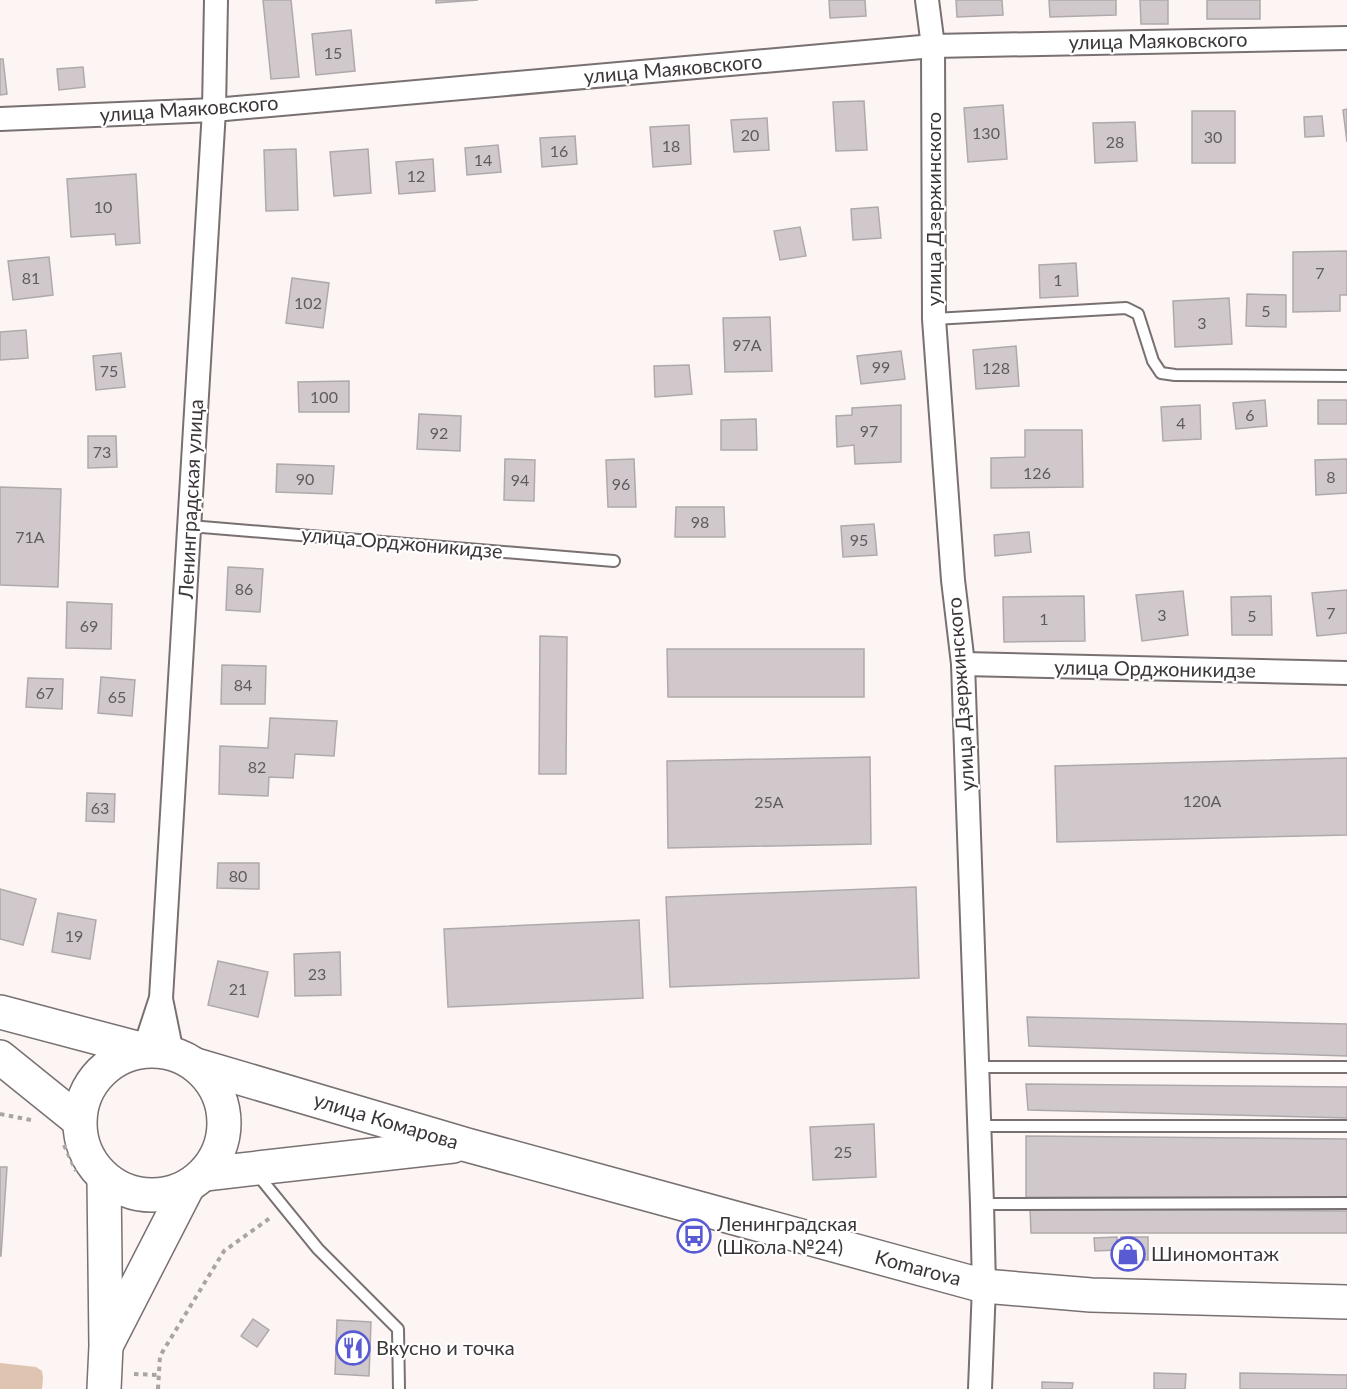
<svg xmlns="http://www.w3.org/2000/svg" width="1347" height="1389" viewBox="0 0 1347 1389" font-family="Lato,sans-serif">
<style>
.green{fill:#dfc4b1}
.building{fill:#d0c8cb;stroke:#b0a9ab;stroke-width:1.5}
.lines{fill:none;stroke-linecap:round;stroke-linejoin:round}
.lane-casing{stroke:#797171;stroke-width:14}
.street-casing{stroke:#797171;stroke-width:26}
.highway-casing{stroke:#797171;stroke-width:36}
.path{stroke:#aaa3a4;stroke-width:4;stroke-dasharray:4.5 4.5;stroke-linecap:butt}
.lane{stroke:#fff;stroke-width:10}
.street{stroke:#fff;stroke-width:22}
.highway{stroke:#fff;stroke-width:33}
.labels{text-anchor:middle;stroke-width:4.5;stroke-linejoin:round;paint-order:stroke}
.number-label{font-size:16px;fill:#605b5d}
.street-label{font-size:20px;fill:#3b3738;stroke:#fff}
.poi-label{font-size:20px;fill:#3b3738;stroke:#fff;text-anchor:start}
</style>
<rect width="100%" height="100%" fill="#fdf4f4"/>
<polygon class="green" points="0,1363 36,1367 42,1371 43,1378 42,1389 0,1389"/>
<g class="building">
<polygon points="263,0 291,0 299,77 271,79"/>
<polygon points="436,0 478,0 436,3"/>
<polygon points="829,0 865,0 866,16 830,18"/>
<polygon points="956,0 1002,0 1003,15 957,17"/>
<polygon points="1049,0 1116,0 1116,15 1050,17"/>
<polygon points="1140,0 1168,0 1168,24 1141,24"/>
<rect x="1207" y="0" width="53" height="19"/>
<polygon points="351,30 355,71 316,75 312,34"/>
<polygon points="0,59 3,59 7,94 0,95"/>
<polygon points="83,67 85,87 59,90 57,69"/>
<polygon points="864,101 867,150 836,151 833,102"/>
<polygon points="1003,105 1007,159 968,162 964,108"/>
<polygon points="1347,109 1347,142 1343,110"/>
<rect x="1192" y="111" width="43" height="52"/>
<polygon points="1322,116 1324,136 1305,137 1304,117"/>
<polygon points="767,118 769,150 734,152 731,120"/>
<polygon points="1135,122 1137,161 1095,163 1093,123"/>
<polygon points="689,125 691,164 653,167 650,127"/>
<polygon points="575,136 577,164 542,167 540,138"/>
<polygon points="498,145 501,172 467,175 465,148"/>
<polygon points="296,149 298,210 266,211 264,150"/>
<polygon points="368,149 371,193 334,196 330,152"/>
<polygon points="433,159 435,191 399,194 396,162"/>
<polygon points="136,174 140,243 116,245 115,234 71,237 67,179"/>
<polygon points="878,207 881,238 853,240 851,209"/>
<polygon points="800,227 806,256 780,260 774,231"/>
<polygon points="1347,251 1347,295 1340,295 1340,311 1293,312 1293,252"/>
<polygon points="49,257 53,295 13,300 8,261"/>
<polygon points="1076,263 1078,296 1040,298 1039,265"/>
<polygon points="292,278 329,283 323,328 286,323"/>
<polygon points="1247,294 1286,295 1286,327 1246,326"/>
<polygon points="1229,298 1232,344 1175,347 1173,301"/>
<polygon points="770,317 772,371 725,372 723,318"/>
<polygon points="26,330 28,358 0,360 0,332"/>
<polygon points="1016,346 1019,386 976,389 973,350"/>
<polygon points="901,351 905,379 861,384 857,356"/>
<polygon points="121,353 125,387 96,390 93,356"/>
<polygon points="689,365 692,394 655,397 654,366"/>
<polygon points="349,381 349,412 299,412 298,382"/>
<polygon points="1265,400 1267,426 1236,429 1233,403"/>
<rect x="1318" y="400" width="29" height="24"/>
<polygon points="901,405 901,462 855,464 854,445 837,447 836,416 852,415 852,408"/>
<polygon points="1200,405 1201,439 1163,441 1161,407"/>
<polygon points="419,414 461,416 460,451 417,449"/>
<polygon points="756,419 757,450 721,450 721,420"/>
<polygon points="1025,430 1082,430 1083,487 991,488 991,458 1025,457"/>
<polygon points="88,436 116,436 117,467 88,468"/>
<polygon points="505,459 535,460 534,501 504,500"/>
<polygon points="634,459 636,507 608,507 606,460"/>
<polygon points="1347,459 1347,493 1316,495 1315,460"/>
<polygon points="277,464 334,466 332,494 276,492"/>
<polygon points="0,487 61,489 58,587 0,585"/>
<polygon points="676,507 724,507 725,537 675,537"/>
<polygon points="874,524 877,555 843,557 841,526"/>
<polygon points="1029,532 1031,552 995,556 994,535"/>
<polygon points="228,567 263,569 260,612 226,610"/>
<polygon points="1347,590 1347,633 1317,636 1312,593"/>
<polygon points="1183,591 1188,635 1142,641 1136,595"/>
<polygon points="1084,596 1085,641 1004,642 1003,597"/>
<polygon points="1271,596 1272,635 1232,635 1231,597"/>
<polygon points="67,602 112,604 111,649 66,648"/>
<polygon points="540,636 567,637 566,774 539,774"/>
<polygon points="667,649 864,649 864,697 668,697"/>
<polygon points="222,665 266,666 265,704 221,704"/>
<polygon points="101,677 135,680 132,716 98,713"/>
<polygon points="28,678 63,679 62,709 26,707"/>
<polygon points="270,718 337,721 334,756 295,754 293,778 269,777 268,796 219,794 220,746 268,748"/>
<polygon points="870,757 871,844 668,848 667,761"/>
<polygon points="1347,758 1347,835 1057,842 1055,766"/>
<polygon points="87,793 115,794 114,822 86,821"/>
<polygon points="218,863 259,863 259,889 217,888"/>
<polygon points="916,887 919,978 670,987 666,897"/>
<polygon points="0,889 36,899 23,945 0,939"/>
<polygon points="58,913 96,920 90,959 52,952"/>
<polygon points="639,920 643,998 448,1007 444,929"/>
<polygon points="340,952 341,995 295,996 294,954"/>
<polygon points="218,961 268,972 258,1017 208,1005"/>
<polygon points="1027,1017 1347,1024 1347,1056 1029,1046"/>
<polygon points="1026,1084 1347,1087 1347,1118 1028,1110"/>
<polygon points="874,1124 876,1177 813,1180 810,1127"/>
<polygon points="1026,1136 1347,1139 1347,1198 1026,1197"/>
<polygon points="0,1167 7,1167 1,1256 0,1256"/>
<polygon points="1030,1209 1347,1211 1347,1233 1031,1233"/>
<polygon points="1117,1237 1117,1250 1095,1251 1094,1238"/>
<polygon points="1121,1237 1148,1237 1148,1260 1121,1259"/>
<polygon points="253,1319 269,1330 257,1347 241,1336"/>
<polygon points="337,1320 371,1322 369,1376 335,1374"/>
<polygon points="1154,1373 1186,1374 1185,1389 1154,1389"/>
<polygon points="1240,1373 1347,1375 1347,1389 1240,1389"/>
<polygon points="1042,1382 1073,1383 1072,1389 1042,1389"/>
</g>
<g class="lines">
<defs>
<g id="lane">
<polyline points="934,319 1126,308 1138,314 1153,361 1161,373 1175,375 1347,376"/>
<polyline points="190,526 614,561"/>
<polyline points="978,1067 1347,1067"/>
<polyline points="980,1126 1347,1126"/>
<polyline points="257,1174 318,1249 398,1329 399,1389"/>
<polyline points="982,1204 1347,1203"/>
</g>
<g id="street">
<polyline points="927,0 933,46 934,319 953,580 963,664 982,1204 984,1286 980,1389"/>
<polyline points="0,119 214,110 933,46 1347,38"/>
<polyline points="963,664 1347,673"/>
<polyline points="161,999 172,1053"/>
<polyline points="144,1050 161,998 214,110 216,0"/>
</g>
<g id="highway">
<polyline points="0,1012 144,1050"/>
<circle cx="152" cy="1123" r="72"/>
<polyline points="0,1057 78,1120"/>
<polyline points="196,1065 467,1145 984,1286 1091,1295 1347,1302"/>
<polyline points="205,1174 453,1146"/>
<polyline points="104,1179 106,1346 104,1389"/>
<polyline points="108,1342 187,1188"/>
</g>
</defs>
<use href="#lane" class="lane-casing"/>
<use href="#street" class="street-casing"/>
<use href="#highway" class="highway-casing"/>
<g class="path">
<polyline points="0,1114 31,1120"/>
<polyline points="64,1145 76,1171"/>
<polyline points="134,1374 159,1375"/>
<polyline points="158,1389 160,1356 224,1251 270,1218"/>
</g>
<use href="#lane" class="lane"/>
<use href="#street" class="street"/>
<use href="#highway" class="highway"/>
</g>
<defs>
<symbol id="bus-ring" viewBox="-11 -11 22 22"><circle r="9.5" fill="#fff" stroke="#585bd2" stroke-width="1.5"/><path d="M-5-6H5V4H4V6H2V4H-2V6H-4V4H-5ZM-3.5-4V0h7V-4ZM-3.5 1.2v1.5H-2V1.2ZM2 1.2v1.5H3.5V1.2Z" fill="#585bd2"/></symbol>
<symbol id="shop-ring" viewBox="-11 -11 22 22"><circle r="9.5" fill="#fff" stroke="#585bd2" stroke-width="1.5"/><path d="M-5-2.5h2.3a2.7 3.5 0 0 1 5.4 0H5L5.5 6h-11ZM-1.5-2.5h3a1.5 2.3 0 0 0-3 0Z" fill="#585bd2"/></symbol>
<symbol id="restaurant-ring" viewBox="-11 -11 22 22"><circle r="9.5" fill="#fff" stroke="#585bd2" stroke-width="1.5"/><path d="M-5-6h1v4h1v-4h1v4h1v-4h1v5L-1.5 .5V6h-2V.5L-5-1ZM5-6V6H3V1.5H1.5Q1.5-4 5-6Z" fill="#585bd2"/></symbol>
</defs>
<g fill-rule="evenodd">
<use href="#bus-ring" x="675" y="1217" width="38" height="38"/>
<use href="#shop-ring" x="1109" y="1235" width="38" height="38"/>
<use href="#restaurant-ring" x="334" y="1329" width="38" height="38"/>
</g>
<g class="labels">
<g class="number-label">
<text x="333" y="59">15</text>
<text x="986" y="139">130</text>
<text x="750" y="141">20</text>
<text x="1213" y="143">30</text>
<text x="1115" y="148">28</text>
<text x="671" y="152">18</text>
<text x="559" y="157">16</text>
<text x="483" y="166">14</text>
<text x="416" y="182">12</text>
<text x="103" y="213">10</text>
<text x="1320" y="279">7</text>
<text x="31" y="284">81</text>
<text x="1058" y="286">1</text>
<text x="308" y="309">102</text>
<text x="1266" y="317">5</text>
<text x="1202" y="329">3</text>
<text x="747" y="351">97А</text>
<text x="881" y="373">99</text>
<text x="996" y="374">128</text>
<text x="109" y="377">75</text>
<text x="324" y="403">100</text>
<text x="1250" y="421">6</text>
<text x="1181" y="429">4</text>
<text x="869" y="437">97</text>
<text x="439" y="439">92</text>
<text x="102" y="458">73</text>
<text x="1037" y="479">126</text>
<text x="1331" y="483">8</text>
<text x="305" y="485">90</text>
<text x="520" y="486">94</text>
<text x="621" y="490">96</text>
<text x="700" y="528">98</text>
<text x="30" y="543">71А</text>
<text x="859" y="546">95</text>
<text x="244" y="595">86</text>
<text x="1331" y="619">7</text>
<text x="1162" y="621">3</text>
<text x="1252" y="622">5</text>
<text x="1044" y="625">1</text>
<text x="89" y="632">69</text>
<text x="243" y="691">84</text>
<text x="45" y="699">67</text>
<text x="117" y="703">65</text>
<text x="257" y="773">82</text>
<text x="1202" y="807">120А</text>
<text x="769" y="808">25А</text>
<text x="100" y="814">63</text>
<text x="238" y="882">80</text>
<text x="74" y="942">19</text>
<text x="317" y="980">23</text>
<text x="238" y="995">21</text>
<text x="843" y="1158">25</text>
</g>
<g class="street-label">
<text transform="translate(1158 41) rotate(-1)" y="7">улица Маяковского</text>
<text transform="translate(673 69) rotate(-5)" y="7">улица Маяковского</text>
<text transform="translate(189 109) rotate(-4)" y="7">улица Маяковского</text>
<text transform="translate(934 209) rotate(-90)" y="7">улица Дзержинского</text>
<text transform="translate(191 499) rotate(-87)" y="7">Ленинградская улица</text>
<text transform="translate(402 543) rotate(5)" y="7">улица Орджоникидзе</text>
<text transform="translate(1155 669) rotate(1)" y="7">улица Орджоникидзе</text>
<text transform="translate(961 694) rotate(-94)" y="7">улица Дзержинского</text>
<text transform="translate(386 1121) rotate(17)" y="7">улица Комарова</text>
<text transform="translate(918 1268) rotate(15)" y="7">Komarova</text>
</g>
<g class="poi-label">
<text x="717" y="1231">Ленинградская<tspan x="717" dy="23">(Школа №24)</tspan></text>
<text x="1151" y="1261">Шиномонтаж</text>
<text x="376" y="1355">Вкусно и точка</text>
</g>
</g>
</svg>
